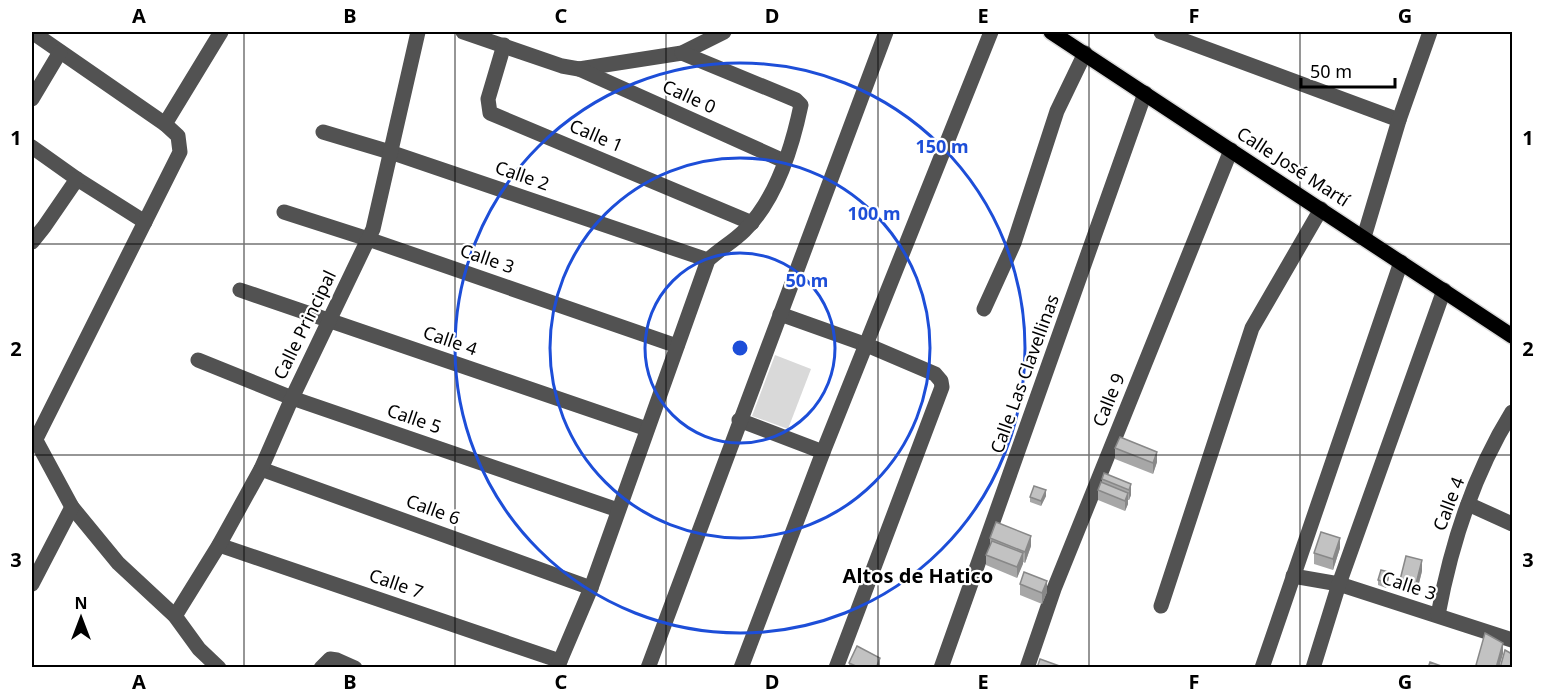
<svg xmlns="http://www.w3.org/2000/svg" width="1544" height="699" viewBox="0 0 1544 699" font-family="'Noto Sans',sans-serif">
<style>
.green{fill:#d9d9d9}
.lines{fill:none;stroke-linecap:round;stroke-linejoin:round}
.major-casing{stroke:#dbdbdb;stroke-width:18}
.minor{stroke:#525252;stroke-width:15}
.major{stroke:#000;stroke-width:15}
.wall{fill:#a7a7a7}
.shaded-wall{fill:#888}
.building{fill:#c2c2c2;stroke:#888;stroke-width:1.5}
.grid{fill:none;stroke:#000;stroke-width:1.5;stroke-opacity:0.55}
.ring{fill:none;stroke:#1d4ed8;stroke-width:3}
.labels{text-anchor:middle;stroke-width:4.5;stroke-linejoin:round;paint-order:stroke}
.street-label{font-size:18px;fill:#000;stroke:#fff}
.neighbourhood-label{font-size:20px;font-weight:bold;fill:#000;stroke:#fff}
.centre{fill:#1d4ed8;stroke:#fff;stroke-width:3}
.ring-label{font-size:18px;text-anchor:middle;font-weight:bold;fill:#1d4ed8;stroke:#fff;stroke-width:4.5;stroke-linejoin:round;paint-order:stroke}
.neatline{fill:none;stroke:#000;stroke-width:2}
.grid-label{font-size:20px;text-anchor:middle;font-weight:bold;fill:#000}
</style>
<rect width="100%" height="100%" fill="#fff"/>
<polygon class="green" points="775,355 811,369 788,429 752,416"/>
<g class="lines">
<defs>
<polyline id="major" points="1051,32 1512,336"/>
</defs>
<use href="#major" class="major-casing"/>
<g class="minor">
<polyline points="32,32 165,124"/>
<polyline points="463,32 562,66 579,69 682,53 724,32"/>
<polyline points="1161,32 1399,120"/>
<polyline points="504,45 488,99 490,113 752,223"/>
<polyline points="579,69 784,161"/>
<polyline points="32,99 60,52"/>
<polyline points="323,132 390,152 708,260"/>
<polyline points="32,147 77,179 145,222"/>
<polyline points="284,212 368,239 677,346"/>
<polyline points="1364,237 1399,120 1430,32"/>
<polyline points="32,242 44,227 77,179"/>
<polyline points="240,290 647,429"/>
<polyline points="984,309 1014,243 1057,111 1085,53"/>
<polyline points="780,314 867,345 935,374 941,381 942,387 836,668"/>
<polyline points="198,360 292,398 618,510"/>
<polyline points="739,420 823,452"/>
<polyline points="32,433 72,507 118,563 175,616 199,649 219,668"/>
<polyline points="36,439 180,152 178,136 165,124 221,32"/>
<polyline points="261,469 591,588"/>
<polyline points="1468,504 1512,524"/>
<polyline points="219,545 560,661"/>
<polyline points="1293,576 1339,584 1512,640"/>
<polyline points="32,584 72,507"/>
<polyline points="1161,606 1252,328 1321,209"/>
<path d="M1438 615C1451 545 1474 473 1512 412"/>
<polyline points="175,616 219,545 261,469 292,398 373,229 418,32"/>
<polyline points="321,668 330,659 337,660 355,668"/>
<path d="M557 668 591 588 708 260C720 249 734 241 744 231 776 200 792 148 801 105L796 100 682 53"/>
<polyline points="648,668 886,32"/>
<polyline points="741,668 823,452 991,32"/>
<polyline points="941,668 1145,93"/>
<polyline points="1027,668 1054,589 1231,150"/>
<polyline points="1262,668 1401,262"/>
<polyline points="1313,668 1339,584 1444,290"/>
</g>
<use href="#major" class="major"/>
</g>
<g class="wall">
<polygon points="1115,448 1157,462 1153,474 1115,459"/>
<polygon points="1102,479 1131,484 1131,495 1129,500 1128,500 1128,504 1125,511 1098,500 1098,490 1102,483"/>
<polygon points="1046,496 1041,506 1030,502 1030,497"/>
<polygon points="990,538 1031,546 1025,563 1023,562 1017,578 986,565 986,555 990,546"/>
<polygon points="1340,548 1333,570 1314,564 1314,553"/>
<polygon points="1422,571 1416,595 1400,590 1400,580"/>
<polygon points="1389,578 1386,588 1378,585 1378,580"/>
<polygon points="1020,584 1047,592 1042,604 1020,595"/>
<polygon points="849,663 880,668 849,668"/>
</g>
<g class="shaded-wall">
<polygon points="1157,452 1157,462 1153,474 1153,463"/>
<polygon points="1131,484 1131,495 1129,500 1129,490"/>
<polygon points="1046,490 1046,496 1041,506 1041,501"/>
<polygon points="1128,493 1128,504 1125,511 1125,501"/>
<polygon points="1031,536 1031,546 1025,563 1025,552"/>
<polygon points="1340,538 1340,548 1333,570 1333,559"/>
<polygon points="1023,553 1023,564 1017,578 1017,567"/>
<polygon points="1422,560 1422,571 1416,595 1416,584"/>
<polygon points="1389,572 1389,578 1386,588 1386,582"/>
<polygon points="1047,581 1047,592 1042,604 1042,593"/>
<polygon points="1503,643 1503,654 1499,668 1496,668"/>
<polygon points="880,658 880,668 876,668"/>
</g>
<g class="building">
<polygon points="1120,437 1157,452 1153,463 1115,448"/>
<polygon points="1104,473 1131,484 1129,490 1102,479"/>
<polygon points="1101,482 1128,493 1125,501 1098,490"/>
<polygon points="1034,486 1046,490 1041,501 1030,497"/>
<polygon points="996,522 1031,536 1025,552 990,538"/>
<polygon points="1321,532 1340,538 1333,559 1314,553"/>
<polygon points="992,541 1023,553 1017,567 986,555"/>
<polygon points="1406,556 1422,560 1416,584 1400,580"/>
<polygon points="1381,570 1389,572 1386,582 1378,580"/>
<polygon points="1024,572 1047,581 1042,593 1020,584"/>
<polygon points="1485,633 1503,643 1496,668 1482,668 1476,665"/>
<polygon points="857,646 880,658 876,668 860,668 849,663"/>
<polygon points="1505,650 1512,654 1512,668 1500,668"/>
<polygon points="1040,659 1065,668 1037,668"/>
<polygon points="1430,662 1444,667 1444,668 1428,668"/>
</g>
<path class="grid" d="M244 32V668M455 32V668M666 32V668M878 32V668M1089 32V668M1300 32V668M32 244H1512M32 455H1512"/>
<g class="ring">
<circle cx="740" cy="348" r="95"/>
<circle cx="740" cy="348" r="190"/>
<circle cx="740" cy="348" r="285"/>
</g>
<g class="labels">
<g class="street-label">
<text transform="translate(689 97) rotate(24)" y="6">Calle 0</text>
<text transform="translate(596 136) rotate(23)" y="6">Calle 1</text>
<text transform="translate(1293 167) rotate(33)" y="6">Calle José Martí</text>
<text transform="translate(522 176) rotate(19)" y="6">Calle 2</text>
<text transform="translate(487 259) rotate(19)" y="6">Calle 3</text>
<text transform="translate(305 325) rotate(-64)" y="6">Calle Principal</text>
<text transform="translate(450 341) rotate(19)" y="6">Calle 4</text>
<text transform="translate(1025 374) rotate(-70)" y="6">Calle Las Clavellinas</text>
<text transform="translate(1109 400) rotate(-68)" y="6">Calle 9</text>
<text transform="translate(414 419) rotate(19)" y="6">Calle 5</text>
<text transform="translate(1449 504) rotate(-69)" y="6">Calle 4</text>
<text transform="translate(433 510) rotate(20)" y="6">Calle 6</text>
<text transform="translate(396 584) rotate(19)" y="6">Calle 7</text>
<text transform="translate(1409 586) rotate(18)" y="6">Calle 3</text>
</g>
<g class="neighbourhood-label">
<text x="918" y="583">Altos de Hatico</text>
</g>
</g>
<circle cx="740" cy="348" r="9" class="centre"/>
<g class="ring-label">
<text x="942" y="153">150 m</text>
<text x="874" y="220">100 m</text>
<text x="807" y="287">50 m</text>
</g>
<rect width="1544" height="699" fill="none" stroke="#ffffff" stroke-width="66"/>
<g transform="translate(81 618)" stroke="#ffffff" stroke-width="4.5" paint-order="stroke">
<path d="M0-4.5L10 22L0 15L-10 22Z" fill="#000000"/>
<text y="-9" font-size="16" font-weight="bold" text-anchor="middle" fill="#000000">N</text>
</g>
<path d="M1301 78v9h94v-9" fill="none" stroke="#000000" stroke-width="3"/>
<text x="1310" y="78" font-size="18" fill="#000000" stroke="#ffffff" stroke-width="4.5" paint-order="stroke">50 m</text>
<rect x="33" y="33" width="1478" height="633" class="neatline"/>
<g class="grid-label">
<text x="139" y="23">A</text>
<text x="350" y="23">B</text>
<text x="561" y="23">C</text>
<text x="772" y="23">D</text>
<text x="983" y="23">E</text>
<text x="1194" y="23">F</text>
<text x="1405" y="23">G</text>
<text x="16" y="145">1</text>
<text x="1528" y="145">1</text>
<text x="16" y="356">2</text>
<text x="1528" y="356">2</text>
<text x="16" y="567">3</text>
<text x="1528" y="567">3</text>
<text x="139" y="689">A</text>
<text x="350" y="689">B</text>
<text x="561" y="689">C</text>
<text x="772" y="689">D</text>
<text x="983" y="689">E</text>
<text x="1194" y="689">F</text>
<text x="1405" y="689">G</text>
</g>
</svg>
